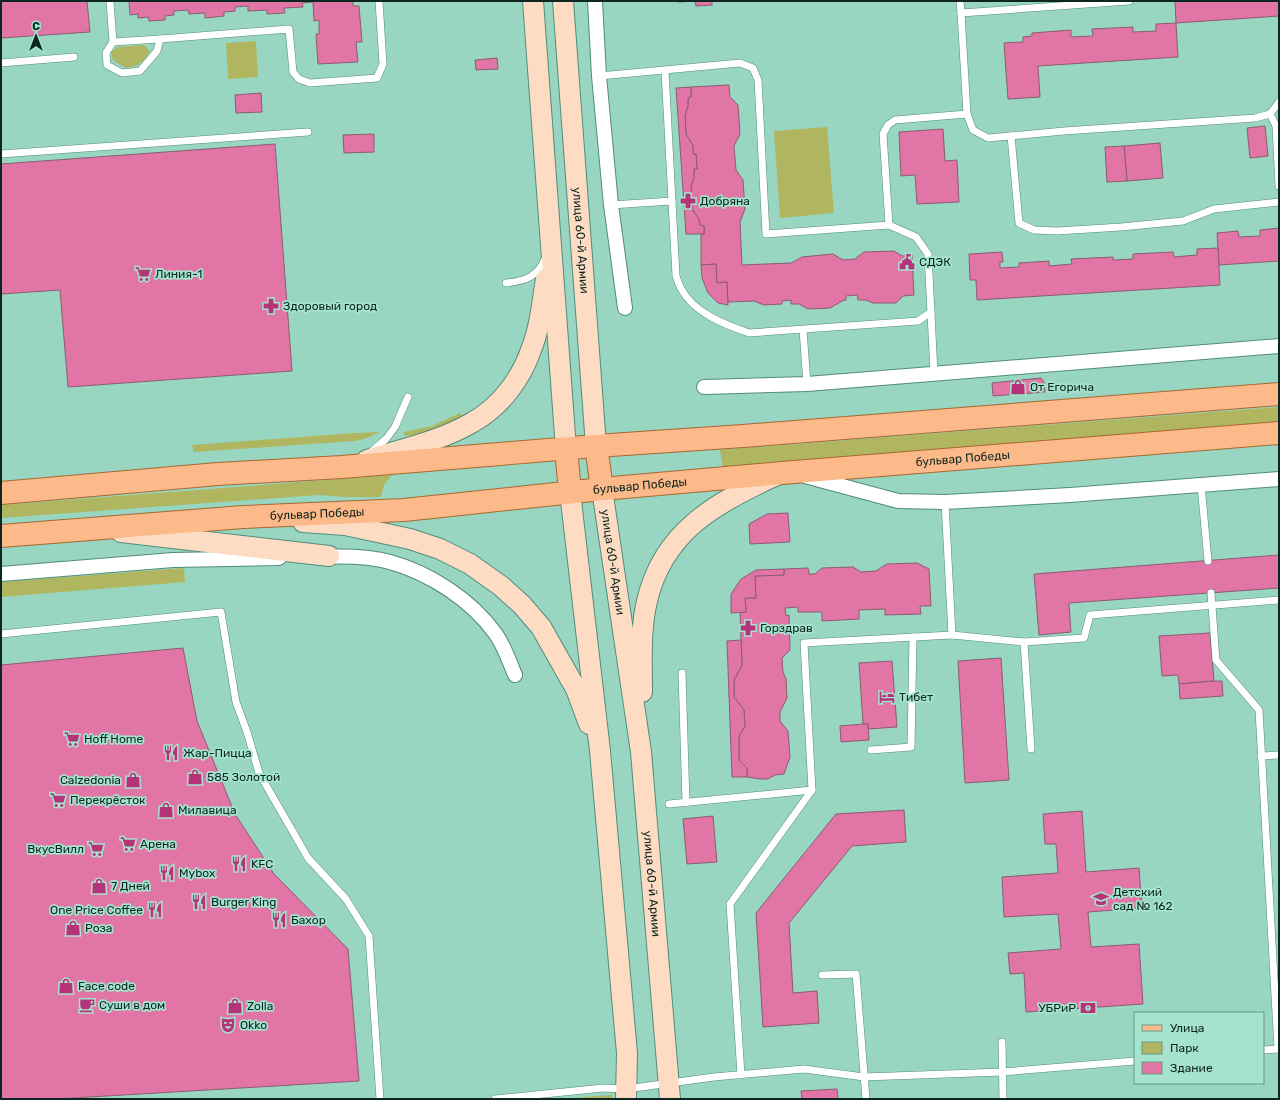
<svg xmlns="http://www.w3.org/2000/svg" width="1280" height="1100" viewBox="0 0 1280 1100" font-family="Rubik,sans-serif">
<style>
.green{fill:#afb65f}
.building{fill:#e075a6;stroke:#8c5c70}
.lines{fill:none;stroke-linecap:round;stroke-linejoin:round}
.lane-casing{stroke:#518c7a;stroke-width:8}
.street-casing{stroke:#518c7a;stroke-width:16}
.secondary-casing{stroke:#518c7a;stroke-width:22}
.primary-casing{stroke:#a76831;stroke-width:24}
.lane{stroke:#fff;stroke-width:7}
.street{stroke:#fff;stroke-width:14}
.secondary{stroke:#fedcc4;stroke-width:20}
.primary{stroke:#fcb989;stroke-width:22}
.labels{text-anchor:middle;stroke-width:3.5;stroke-linejoin:round;paint-order:stroke}
.poi-label{font-size:12px;fill:#0d261f;stroke:#a5e3cf;text-anchor:start}
.street-label{font-size:12px;fill:#0d261f;stroke:#a5e3cf}
</style>
<rect width="100%" height="100%" fill="#98d6c2"/>
<g class="green">
<polygon points="256,41 258,77 228,79 226,43"/>
<path d="M144 45 150 51C146 60 135 70 124 67 120 65 116 62 113 60L111 52 118 47Z"/>
<polygon points="827,127 834,213 780,218 774,131"/>
<polygon points="1279,407 1279,425 723,469 720,450"/>
<polygon points="460,413 464,419 417,435 405,436 404,432 432,426"/>
<polygon points="380,432 364,439 354,441 194,452 192,445 355,433"/>
<polygon points="392,475 384,485 381,497 345,497 318,495 1,518 1,505"/>
<polygon points="184,568 185,582 1,597 1,582"/>
<polygon points="612,1095 612,1099 560,1099"/>
</g>
<g class="building">
<polygon points="1,1 87,1 90,32 1,38"/>
<polygon points="129,1 353,1 353,6 359,6 362,42 356,42 358,62 318,64 316,34 319,34 319,20 314,21 313,2 302,3 303,7 284,8 285,13 267,14 267,10 248,11 248,6 235,7 235,11 224,12 224,16 205,18 205,13 189,14 188,10 174,11 174,15 165,16 165,20 149,21 148,17 138,18 138,14 130,15"/>
<polygon points="678,1 712,1 712,5 696,6 695,1 678,2"/>
<polygon points="1175,1 1279,1 1279,16 1176,23"/>
<polygon points="1176,23 1178,57 1038,66 1040,97 1008,99 1004,43 1023,42 1023,37 1032,36 1032,33 1071,30 1071,37 1093,36 1092,29 1133,27 1133,32 1156,31 1156,24"/>
<polygon points="497,58 498,69 476,70 475,60"/>
<polygon points="729,85 730,97 738,105 739,119 740,134 734,146 736,170 743,180 745,209 740,222 742,265 791,263 802,257 833,254 843,260 855,259 864,252 894,251 902,256 912,255 914,295 903,296 896,303 873,303 866,300 858,300 857,295 846,296 846,300 842,301 830,308 808,309 799,304 791,304 791,300 782,301 782,304 764,305 754,301 728,302 727,282 717,283 716,264 701,265 701,234 704,234 704,226 700,225 699,219 692,209 691,187 694,177 694,169 697,169 696,154 693,154 693,146 686,134 685,116 688,106 688,98 691,97 691,87"/>
<polygon points="691,87 691,97 688,98 688,106 685,116 686,134 693,146 693,154 696,154 697,169 694,169 694,177 691,187 692,209 699,219 700,225 704,226 704,234 686,234 676,88"/>
<polygon points="261,93 262,112 236,113 235,95"/>
<polygon points="1265,126 1268,156 1250,158 1247,128"/>
<polygon points="943,129 945,161 957,160 959,202 917,204 915,175 901,176 899,132"/>
<polygon points="374,134 374,152 344,153 343,135"/>
<polygon points="1160,143 1163,178 1127,181 1124,146"/>
<polygon points="275,144 292,371 68,387 60,290 1,294 1,164"/>
<polygon points="1124,146 1127,181 1107,182 1105,147"/>
<polygon points="1279,228 1279,261 1219,265 1217,233 1238,231 1239,237 1260,236 1260,230"/>
<polygon points="1218,248 1220,285 977,300 976,280 970,280 969,254 1002,252 1003,262 1000,262 1000,268 1019,267 1019,263 1049,261 1049,266 1072,264 1071,259 1113,257 1113,260 1133,259 1133,254 1173,252 1174,257 1197,255 1197,249"/>
<polygon points="716,264 717,283 727,282 728,305 718,303 708,293 702,278 701,265"/>
<polygon points="1041,378 1044,382 1045,392 993,396 992,383"/>
<polygon points="788,513 790,542 750,544 749,524 767,514"/>
<polygon points="1279,555 1279,588 1069,603 1071,632 1039,635 1034,574"/>
<polygon points="917,563 929,569 931,606 920,606 921,614 885,615 885,609 859,610 859,619 822,621 822,612 798,612 798,607 785,608 786,616 789,615 790,650 782,658 783,672 786,679 787,698 780,712 780,721 788,731 790,757 784,774 775,775 768,779 760,779 747,777 747,768 739,760 739,736 745,726 744,710 734,697 734,680 742,665 740,612 746,612 745,598 756,598 755,576 784,575 784,569 808,568 809,574 815,574 822,568 853,567 861,572 876,571 887,564"/>
<polygon points="784,569 784,575 755,576 756,598 745,598 746,612 731,613 731,594 741,579 756,570"/>
<polygon points="1210,633 1214,681 1179,684 1178,675 1162,676 1159,636"/>
<polygon points="741,640 742,665 734,680 734,697 744,710 745,726 739,736 739,760 747,768 747,777 732,777 727,641"/>
<polygon points="183,648 197,721 235,814 274,874 348,949 359,1081 56,1099 1,1099 1,665"/>
<polygon points="1001,658 1009,780 965,783 958,661"/>
<polygon points="892,661 897,727 868,729 868,724 863,724 859,663"/>
<polygon points="1214,681 1222,681 1223,696 1180,699 1179,684"/>
<polygon points="863,724 868,724 869,740 841,742 840,726"/>
<polygon points="904,810 906,842 852,846 789,923 793,993 817,991 819,1023 763,1027 756,913 836,814"/>
<polygon points="1082,811 1086,872 1139,868 1142,908 1088,912 1091,947 1139,944 1143,1004 1026,1012 1024,973 1010,974 1008,953 1061,949 1058,914 1004,917 1002,877 1058,873 1056,844 1045,844 1043,814"/>
<polygon points="713,816 717,862 687,864 683,819"/>
<polygon points="837,1089 838,1099 802,1099 801,1091"/>
</g>
<g class="lines">
<defs>
<g id="lane">
<polyline points="110,1 113,42 160,39 289,29 293,72 299,79 310,83 377,78 383,64 379,1"/>
<polyline points="960,1 961,13 1129,1"/>
<polyline points="961,13 967,114 973,130 988,138 1064,131 1255,118 1270,114 1279,102"/>
<polyline points="113,42 106,53 107,65 122,73 140,71 157,51 160,39"/>
<polyline points="1,63 74,57"/>
<path d="M665 71 676 276C678 281 679 286 682 290 694 313 726 325 749 333L918 321 931 312"/>
<polyline points="599,76 740,63 753,68 758,80 766,234 889,225 916,237 928,254 934,373"/>
<polyline points="1270,114 1276,126 1279,186"/>
<polyline points="1011,136 1019,223 1034,230 1057,231 1121,227 1183,221 1214,209 1279,202"/>
<polyline points="1,154 308,132"/>
<polyline points="611,205 672,201"/>
<polyline points="889,225 883,134 888,125 895,120 967,114"/>
<path d="M506 283C527 281 538 276 546 257"/>
<polyline points="803,330 807,384"/>
<polyline points="371,452 386,439 395,427 408,397"/>
<polyline points="1201,485 1208,561"/>
<polyline points="1211,593 1216,660 1259,710 1278,1049"/>
<polyline points="1,634 221,612 236,702 247,732 259,773 308,858 346,899 369,936 380,1099"/>
<polyline points="952,635 1024,642 1084,638 1090,615 1279,600"/>
<polyline points="1024,642 1031,749"/>
<polyline points="682,673 686,803"/>
<polyline points="871,750 911,747 913,637"/>
<polyline points="1261,756 1279,755"/>
<polyline points="669,804 812,790"/>
<polyline points="822,975 856,974 866,1099"/>
<polyline points="1002,1042 1003,1099"/>
<polyline points="1263,1050 1279,1049"/>
<polyline points="741,1075 730,904 812,790 804,643 952,635 945,502"/>
<polyline points="495,1099 603,1088 626,1089 714,1077 804,1069 864,1077 1002,1072 1135,1061"/>
</g>
<g id="street">
<polyline points="595,1 599,76 611,205 625,308"/>
<polyline points="704,387 807,384 1279,346"/>
<polyline points="805,476 898,501 945,502 1070,495 1279,479"/>
<path d="M320 557C342 556 369 556 390 562 430 573 471 600 495 633 504 645 509 661 515 675"/>
<polyline points="1,574 173,560 279,558"/>
</g>
<g id="secondary">
<polyline points="533,1 566,449"/>
<path id="s1" d="M563 1 596 446"/>
<path d="M367 460C402 449 441 441 473 422 500 407 521 379 531 350 540 328 542 303 546 279"/>
<path id="s2" d="M602 489 641 752 670 1099"/>
<polyline points="570,492 600,751 627,1053 626,1099"/>
<polyline points="303,522 345,525 410,539 440,549 470,564 501,586 522,605 541,627 576,689 589,724"/>
<polyline points="121,532 329,556"/>
<path d="M642 692C642 662 640 630 647 601 663 532 715 503 775 476"/>
</g>
<g id="primary">
<polyline points="596,446 602,489"/>
<polyline points="566,449 570,492"/>
<polyline points="1,493 218,474 342,467 596,446 743,436 1279,394"/>
<path id="s3" d="M1 536 243 517 404 510 602 489 782 473 1279 433"/>
</g>
</defs>
<use href="#lane" class="lane-casing"/>
<use href="#street" class="street-casing"/>
<use href="#secondary" class="secondary-casing"/>
<use href="#primary" class="primary-casing"/>
<use href="#lane" class="lane"/>
<use href="#street" class="street"/>
<use href="#secondary" class="secondary"/>
<use href="#primary" class="primary"/>
</g>
<defs>
<symbol id="pharmacy-bare" viewBox="-9 -9 18 18"><path d="M-2-6h4v4h4v4h-4v4h-4v-4h-4v-4h4Z" fill="#b73379" stroke="#a5e3cf" stroke-width="2.5" paint-order="stroke"/></symbol>
<symbol id="civic-bare" viewBox="-9 -9 18 18"><path d="M-.6-6.5H3V-4.5H.6V-3L4-1V1h2V6H-6V1h2V-1L-.6-3ZM-1.2 2.5V6h2.4V2.5Z" fill="#b73379" stroke="#a5e3cf" stroke-width="2.5" paint-order="stroke"/></symbol>
<symbol id="supermarket-bare" viewBox="-9 -9 18 18"><path d="M-6-5.5h2.5l.6 2H6L4.5 2H-2.5L-4.4-4H-6ZM-1.5 3.2a1.3 1.3 0 1 0 .1 0ZM3 3.2a1.3 1.3 0 1 0 .1 0Z" fill="#b73379" stroke="#a5e3cf" stroke-width="2.5" paint-order="stroke"/></symbol>
<symbol id="shop-bare" viewBox="-9 -9 18 18"><path d="M-5-2.5h2.3a2.7 3.5 0 0 1 5.4 0H5L5.5 6h-11ZM-1.5-2.5h3a1.5 2.3 0 0 0-3 0Z" fill="#b73379" stroke="#a5e3cf" stroke-width="2.5" paint-order="stroke"/></symbol>
<symbol id="hotel-bare" viewBox="-9 -9 18 18"><path d="M-6-4.5h1.5V1H6V5H4.5V3h-9V5H-6ZM-4 0a1.8 1.8 0 1 1 3.6 0ZM.5 0V-2.5h3Q6-2.5 6 0Z" fill="#b73379" stroke="#a5e3cf" stroke-width="2.5" paint-order="stroke"/></symbol>
<symbol id="restaurant-bare" viewBox="-9 -9 18 18"><path d="M-5-6h1v4h1v-4h1v4h1v-4h1v5L-1.5 .5V6h-2V.5L-5-1ZM5-6V6H3V1.5H1.5Q1.5-4 5-6Z" fill="#b73379" stroke="#a5e3cf" stroke-width="2.5" paint-order="stroke"/></symbol>
<symbol id="school-bare" viewBox="-9 -9 18 18"><path d="M0-5L7-2L0 1L-7-2ZM-4 1L0 2.5L4 1V4Q0 6-4 4Z" fill="#b73379" stroke="#a5e3cf" stroke-width="2.5" paint-order="stroke"/></symbol>
<symbol id="cafe-bare" viewBox="-9 -9 18 18"><path d="M-5.5-4.5H6V0H3Q3 3.5 0 3.5H-2.5Q-5.5 3.5-5.5 0ZM3-3.2v2h1.7v-2ZM-6 4.5H4V6H-6Z" fill="#b73379" stroke="#a5e3cf" stroke-width="2.5" paint-order="stroke"/></symbol>
<symbol id="bank-bare" viewBox="-9 -9 18 18"><path d="M-6-4H6V4H-6ZM0-2.3a2.3 2.3 0 1 0 0 4.6a2.3 2.3 0 1 0 0-4.6Z" fill="#b73379" stroke="#a5e3cf" stroke-width="2.5" paint-order="stroke"/></symbol>
<symbol id="theatre-bare" viewBox="-9 -9 18 18"><path d="M-5-5.5Q0-4 5-5.5V0Q5 5 0 6Q-5 5-5 0ZM-3.3-2.5H-1v1.5H-3.3ZM1-2.5H3.3v1.5H1ZM-2.8 1Q0 5.5 2.8 1Z" fill="#b73379" stroke="#a5e3cf" stroke-width="2.5" paint-order="stroke"/></symbol>
</defs>
<g fill-rule="evenodd">
<use href="#pharmacy-bare" x="677" y="190" width="22" height="22"/>
<use href="#civic-bare" x="896" y="251" width="22" height="22"/>
<use href="#supermarket-bare" x="132" y="263" width="22" height="22"/>
<use href="#pharmacy-bare" x="260" y="295" width="22" height="22"/>
<use href="#shop-bare" x="1007" y="376" width="22" height="22"/>
<use href="#pharmacy-bare" x="737" y="617" width="22" height="22"/>
<use href="#hotel-bare" x="876" y="686" width="22" height="22"/>
<use href="#supermarket-bare" x="61" y="728" width="22" height="22"/>
<use href="#restaurant-bare" x="160" y="742" width="22" height="22"/>
<use href="#shop-bare" x="184" y="766" width="22" height="22"/>
<use href="#shop-bare" x="122" y="769" width="22" height="22"/>
<use href="#supermarket-bare" x="47" y="789" width="22" height="22"/>
<use href="#shop-bare" x="155" y="799" width="22" height="22"/>
<use href="#supermarket-bare" x="117" y="833" width="22" height="22"/>
<use href="#supermarket-bare" x="85" y="838" width="22" height="22"/>
<use href="#restaurant-bare" x="228" y="853" width="22" height="22"/>
<use href="#restaurant-bare" x="156" y="862" width="22" height="22"/>
<use href="#shop-bare" x="88" y="875" width="22" height="22"/>
<use href="#school-bare" x="1090" y="888" width="22" height="22"/>
<use href="#restaurant-bare" x="188" y="891" width="22" height="22"/>
<use href="#restaurant-bare" x="144" y="899" width="22" height="22"/>
<use href="#restaurant-bare" x="268" y="909" width="22" height="22"/>
<use href="#shop-bare" x="62" y="917" width="22" height="22"/>
<use href="#shop-bare" x="55" y="975" width="22" height="22"/>
<use href="#cafe-bare" x="76" y="994" width="22" height="22"/>
<use href="#shop-bare" x="224" y="995" width="22" height="22"/>
<use href="#bank-bare" x="1077" y="997" width="22" height="22"/>
<use href="#theatre-bare" x="217" y="1014" width="22" height="22"/>
</g>
<g class="labels">
<g class="poi-label">
<text x="700" y="205">Добряна</text>
<text x="919" y="266">СДЭК</text>
<text x="155" y="278">Линия-1</text>
<text x="283" y="310">Здоровый город</text>
<text x="1030" y="391">От Егорича</text>
<text x="760" y="632">Горздрав</text>
<text x="899" y="701">Тибет</text>
<text x="84" y="743">Hoff Home</text>
<text x="183" y="757">Жар-Пицца</text>
<text x="207" y="781">585 Золотой</text>
<text x="121" y="784" text-anchor="end">Calzedonia</text>
<text x="70" y="804">Перекрёсток</text>
<text x="178" y="814">Милавица</text>
<text x="140" y="848">Арена</text>
<text x="84" y="853" text-anchor="end">ВкусВилл</text>
<text x="251" y="868">KFC</text>
<text x="179" y="877">Mybox</text>
<text x="111" y="890">7 Дней</text>
<text x="1113" y="896">Детский<tspan x="1113" dy="14">сад № 162</tspan></text>
<text x="211" y="906">Burger King</text>
<text x="143" y="914" text-anchor="end">One Price Coffee</text>
<text x="291" y="924">Бахор</text>
<text x="85" y="932">Роза</text>
<text x="78" y="990">Face code</text>
<text x="99" y="1009">Суши в дом</text>
<text x="247" y="1010">Zolla</text>
<text x="1076" y="1012" text-anchor="end">УБРиР</text>
<text x="240" y="1029">Okko</text>
</g>
<g class="street-label">
<text dy="4" stroke="none"><textPath href="#s1" startOffset="240">улица 60-й Армии</textPath></text>
<text dy="4" stroke="none"><textPath href="#s3" startOffset="965">бульвар Победы</textPath></text>
<text dy="4" stroke="none"><textPath href="#s3" startOffset="641">бульвар Победы</textPath></text>
<text dy="4" stroke="none"><textPath href="#s3" startOffset="317">бульвар Победы</textPath></text>
<text dy="4" stroke="none"><textPath href="#s2" startOffset="74">улица 60-й Армии</textPath></text>
<text dy="4" stroke="none"><textPath href="#s2" startOffset="398">улица 60-й Армии</textPath></text>
</g>
</g>
<rect width="1280" height="1100" fill="none" stroke="#0d261f" stroke-width="4"/>
<rect x="1134" y="1012" width="130" height="72" fill="#a5e3cf" stroke="#689789"/>
<rect x="1142" y="1025" width="20" height="6" fill="#fcb989" stroke="#689789"/>
<text x="1170" y="1032" font-size="12" fill="#0d261f">Улица</text>
<rect x="1142" y="1042" width="20" height="12" fill="#afb65f" stroke="#689789"/>
<text x="1170" y="1052" font-size="12" fill="#0d261f">Парк</text>
<rect x="1142" y="1062" width="20" height="12" fill="#e075a6" stroke="#689789"/>
<text x="1170" y="1072" font-size="12" fill="#0d261f">Здание</text>
<g transform="translate(36 36)" stroke="#a5e3cf" stroke-width="3" paint-order="stroke">
<path d="M0-3L7 15L0 10L-7 15Z" fill="#0d261f"/>
<text y="-6" font-size="11" font-weight="bold" text-anchor="middle" fill="#0d261f">С</text>
</g>
</svg>
